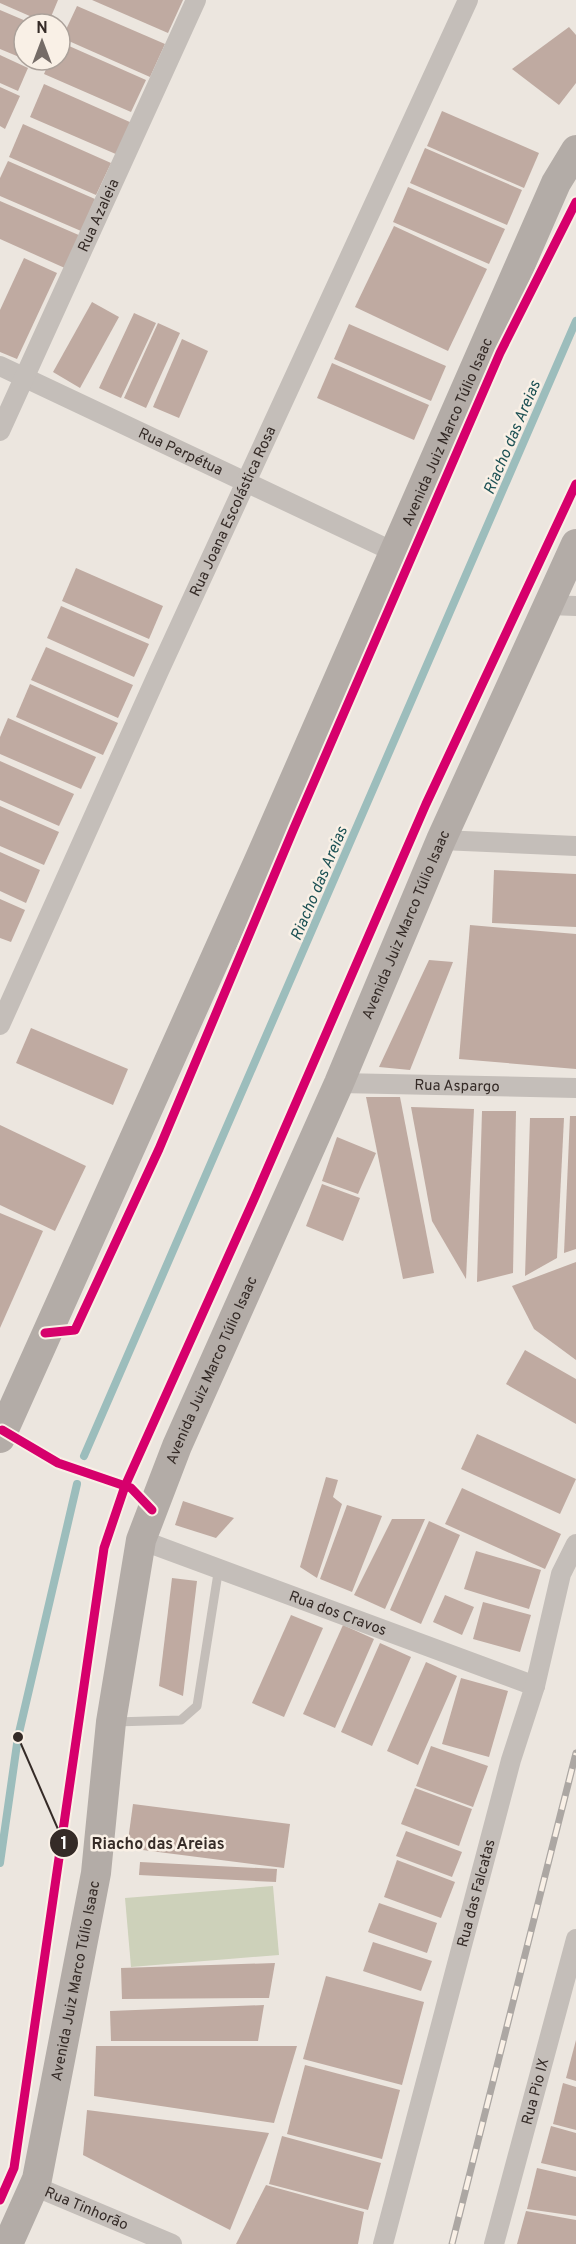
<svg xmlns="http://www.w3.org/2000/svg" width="576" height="2244" viewBox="0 0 576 2244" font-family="Overpass,sans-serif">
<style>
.green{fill:#cdd1ba}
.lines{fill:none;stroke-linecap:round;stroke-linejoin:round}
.stream{stroke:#9cbdbc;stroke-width:8}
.building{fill:#bfaaa1}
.lane{stroke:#c4beb9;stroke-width:9}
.street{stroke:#c4beb9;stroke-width:20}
.primary{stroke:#b3aca7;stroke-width:30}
.rail-casing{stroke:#aca7a3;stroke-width:7}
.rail{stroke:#f9f0e6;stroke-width:4.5;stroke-dasharray:14;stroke-linecap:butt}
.cycleway-casing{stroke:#f9f0e6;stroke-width:13}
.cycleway{stroke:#d6006c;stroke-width:9}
.labels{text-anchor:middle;stroke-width:5;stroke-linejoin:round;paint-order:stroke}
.street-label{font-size:15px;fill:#352b27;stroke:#f9f0e6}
.water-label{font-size:16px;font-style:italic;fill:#1e5255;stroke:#f9f0e6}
.leader{fill:none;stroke:#352b27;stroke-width:2}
.callout-dot{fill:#352b27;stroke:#f9f0e6;stroke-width:2}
.mark-label{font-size:18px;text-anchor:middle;font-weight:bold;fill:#fff}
.callout-label{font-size:16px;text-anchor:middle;font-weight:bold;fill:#352b27;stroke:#f9f0e6;stroke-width:5;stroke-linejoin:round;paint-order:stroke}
</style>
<rect width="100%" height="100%" fill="#ece6df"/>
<polygon class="green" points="273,1886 279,1955 131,1967 125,1898"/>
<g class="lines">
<g class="stream">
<polyline points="84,1456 576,321"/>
<polyline points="0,1863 18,1737 77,1484"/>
</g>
</g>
<g class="building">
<polygon points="0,0 58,0 48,24 0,3"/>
<polygon points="92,0 183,0 168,33"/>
<polygon points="77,6 165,44 150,77 62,38"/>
<polygon points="0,10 33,24 24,24 24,59 0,49"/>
<polygon points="569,27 576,35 576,83 559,105 512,69"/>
<polygon points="60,42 146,80 131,112 44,74 50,60 60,60"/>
<polygon points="0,55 28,68 18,91 0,83"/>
<polygon points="44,84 132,123 118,155 30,117"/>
<polygon points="0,87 20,96 5,129 0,126"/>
<polygon points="442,111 539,153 524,188 427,146"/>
<polygon points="23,124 111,163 96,195 9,157"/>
<polygon points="425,148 522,190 507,225 410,183"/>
<polygon points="8,161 95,199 81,231 0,196 0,178"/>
<polygon points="408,187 505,229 489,264 393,222"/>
<polygon points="0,201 81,236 67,269 0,239"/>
<polygon points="394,226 487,269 448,351 355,307"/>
<polygon points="24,258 57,273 17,359 0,352 0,310"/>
<polygon points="92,302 119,317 80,388 53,372"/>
<polygon points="134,313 156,323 121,398 99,388"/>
<polygon points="158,323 180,333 146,408 124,398"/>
<polygon points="349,324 446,366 431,401 334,359"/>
<polygon points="182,339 208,351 179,418 153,407"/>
<polygon points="332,363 429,405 414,440 317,398"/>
<polygon points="76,568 163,606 149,639 62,601"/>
<polygon points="61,606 149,644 134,677 47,638"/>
<polygon points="46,647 133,685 118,718 31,680"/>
<polygon points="30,684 118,723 103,755 16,717"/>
<polygon points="8,718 96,757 81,789 0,754 0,737"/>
<polygon points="0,761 74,794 59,826 0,800"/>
<polygon points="0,806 59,832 44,865 0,846"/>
<polygon points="0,852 40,870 26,903 0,891"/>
<polygon points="494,870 576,874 576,927 492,923"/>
<polygon points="0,899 25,910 11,942 0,938"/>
<polygon points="470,925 576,934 576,1069 459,1059"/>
<polygon points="429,960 453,962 410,1070 379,1067"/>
<polygon points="31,1028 128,1069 113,1105 16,1063"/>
<polygon points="366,1097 400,1097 434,1273 403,1279"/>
<polygon points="411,1107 474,1109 466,1279 432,1221"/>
<polygon points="482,1111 516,1111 513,1273 477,1282"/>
<polygon points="570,1116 576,1116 576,1249 564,1253"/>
<polygon points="530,1118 564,1118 557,1258 525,1276"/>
<polygon points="0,1125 86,1166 55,1231 0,1205"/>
<polygon points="337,1137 376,1153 358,1194 322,1181"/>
<polygon points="322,1184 360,1198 343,1241 306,1226"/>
<polygon points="0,1213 43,1231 0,1328"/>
<polygon points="576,1262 576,1360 534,1329 512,1286"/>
<polygon points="525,1350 576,1379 576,1424 506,1384"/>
<polygon points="477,1434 576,1479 560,1514 461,1469"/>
<polygon points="326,1477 338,1480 333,1497 342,1504 317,1578 300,1567"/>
<polygon points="462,1488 561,1534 545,1569 445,1524"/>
<polygon points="183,1501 234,1518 216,1538 175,1525"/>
<polygon points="347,1505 382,1516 352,1592 320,1579"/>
<polygon points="392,1519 425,1519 385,1609 354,1595"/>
<polygon points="429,1521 460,1535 421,1624 390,1610"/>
<polygon points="476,1551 541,1570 529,1609 464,1589"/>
<polygon points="172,1578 197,1581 183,1696 159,1686"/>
<polygon points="445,1595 474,1607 462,1635 433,1622"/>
<polygon points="483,1602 531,1615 520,1652 473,1639"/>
<polygon points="291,1615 323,1628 284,1717 252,1703"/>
<polygon points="343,1625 374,1639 335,1728 303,1714"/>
<polygon points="380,1643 411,1657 372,1746 341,1732"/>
<polygon points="426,1662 457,1676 418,1765 387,1751"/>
<polygon points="461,1678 508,1691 489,1757 442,1744"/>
<polygon points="431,1746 488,1766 473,1807 416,1786"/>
<polygon points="415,1788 472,1809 459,1846 401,1824"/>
<polygon points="133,1804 290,1824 284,1868 127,1848"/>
<polygon points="406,1831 462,1852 452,1877 396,1856"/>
<polygon points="397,1860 455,1882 441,1918 384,1897"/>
<polygon points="140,1862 277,1869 276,1882 139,1875"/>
<polygon points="379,1903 437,1923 427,1953 368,1932"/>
<polygon points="373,1942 432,1961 421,1991 363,1971"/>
<polygon points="275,1963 269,1998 122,1999 121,1968"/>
<polygon points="326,1976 424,2002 402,2085 303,2059"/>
<polygon points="264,2005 258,2041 111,2041 110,2011"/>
<polygon points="576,2040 576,2081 566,2078"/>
<polygon points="96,2046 297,2046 274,2123 94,2096"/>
<polygon points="305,2065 400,2090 382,2159 287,2134"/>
<polygon points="563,2083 576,2087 576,2130 553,2124"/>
<polygon points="87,2110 269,2133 230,2230 83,2155"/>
<polygon points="551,2126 576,2133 576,2171 541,2163"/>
<polygon points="282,2136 381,2163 368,2210 269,2184"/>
<polygon points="537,2168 576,2177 576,2216 527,2209"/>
<polygon points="266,2185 364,2212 358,2244 236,2244"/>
<polygon points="526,2211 576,2220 576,2244 517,2244"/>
</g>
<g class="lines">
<polyline class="lane" points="115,1722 181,1720 197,1706 219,1567"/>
<g class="street">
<path id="s1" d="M0 366 394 552"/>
<path id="s2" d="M0 431 196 0"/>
<polyline points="549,605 576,606"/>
<polyline points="441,840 576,846"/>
<path id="s3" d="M0 1025 159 671 468 0"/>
<path id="s4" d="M339 1083 576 1088"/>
<path id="s5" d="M141 1540 535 1686"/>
<path id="s6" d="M34 2186 172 2244"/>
<path id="s7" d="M383 2244 511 1760 535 1686 561 1574 576 1544"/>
<path id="s8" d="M494 2244 576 1939"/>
</g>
<g class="primary">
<path id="s9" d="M0 1438 258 863 556 183 576 150"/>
<path id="s10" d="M8 2244 37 2179 96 1873 111 1722 141 1540 177 1446 339 1083 441 840 576 544"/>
</g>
<defs>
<polyline id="rail" points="452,2244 576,1753"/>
</defs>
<use href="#rail" class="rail-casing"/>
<use href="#rail" class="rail"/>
<defs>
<g id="cycleway">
<polyline points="45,1333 75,1330 159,1149 294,828 500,353 576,202"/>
<polyline points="2,1430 58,1463 131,1488 152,1510"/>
<polyline points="0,2200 14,2168 104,1548 125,1486 255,1197 426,804 576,484"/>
</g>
</defs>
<use href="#cycleway" class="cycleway-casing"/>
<use href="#cycleway" class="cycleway"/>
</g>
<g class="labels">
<g class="street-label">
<text dy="5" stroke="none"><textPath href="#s2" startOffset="237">Rua Azaleia</textPath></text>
<text dy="5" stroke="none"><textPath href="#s9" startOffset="1101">Avenida Juiz Marco Túlio Isaac</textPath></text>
<text dy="5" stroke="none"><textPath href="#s1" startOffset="200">Rua Perpétua</textPath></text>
<text dy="5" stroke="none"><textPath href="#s3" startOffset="564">Rua Joana Escolástica Rosa</textPath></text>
<text dy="5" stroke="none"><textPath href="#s10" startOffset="1389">Avenida Juiz Marco Túlio Isaac</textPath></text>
<text dy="5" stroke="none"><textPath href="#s4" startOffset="118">Rua Aspargo</textPath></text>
<text dy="5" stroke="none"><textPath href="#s10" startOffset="903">Avenida Juiz Marco Túlio Isaac</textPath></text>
<text dy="5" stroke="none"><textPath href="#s5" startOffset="210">Rua dos Cravos</textPath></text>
<text dy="5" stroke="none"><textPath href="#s7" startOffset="363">Rua das Falcatas</textPath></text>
<text dy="5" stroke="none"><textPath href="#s10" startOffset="273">Avenida Juiz Marco Túlio Isaac</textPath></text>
<text dy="5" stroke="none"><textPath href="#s8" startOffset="158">Rua Pio IX</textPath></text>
<text dy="5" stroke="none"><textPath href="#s6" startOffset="57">Rua Tinhorão</textPath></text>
</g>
<g class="water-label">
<text transform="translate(511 437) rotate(-67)" y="6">Riacho das Areias</text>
<text transform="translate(318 883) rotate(-67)" y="6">Riacho das Areias</text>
</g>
</g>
<path class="leader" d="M18 1737L64 1843"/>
<g class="callout-dot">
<circle cx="18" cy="1737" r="6"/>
<circle cx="64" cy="1843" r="15"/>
</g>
<g class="mark-label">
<text x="64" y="1849">1</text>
</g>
<g class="callout-label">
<text x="158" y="1849">Riacho das Areias</text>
</g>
<g transform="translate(42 42)"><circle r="28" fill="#f9f0e6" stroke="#aba19a" stroke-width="1.5"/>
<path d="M0-4.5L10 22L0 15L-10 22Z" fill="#756c67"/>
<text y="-9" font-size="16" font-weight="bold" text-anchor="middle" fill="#352b27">N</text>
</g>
</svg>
